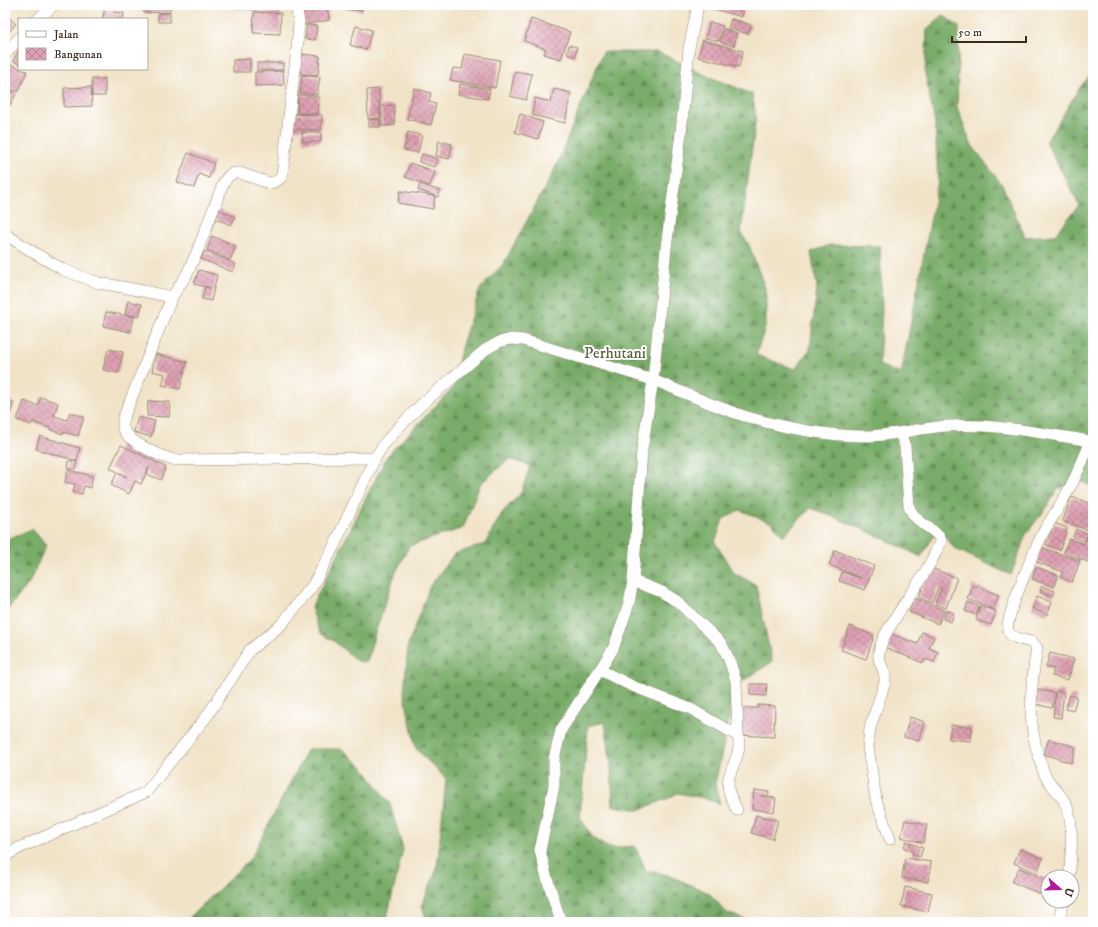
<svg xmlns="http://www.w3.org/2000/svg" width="1098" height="927" viewBox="0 0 1098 927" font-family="'IM FELL DW Pica',serif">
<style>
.forest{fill:url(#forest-firs);stroke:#5a6b43}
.building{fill:url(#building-cross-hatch)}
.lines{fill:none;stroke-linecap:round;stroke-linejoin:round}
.minor-casing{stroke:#968673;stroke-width:12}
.minor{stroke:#fff;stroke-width:11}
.labels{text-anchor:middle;stroke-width:4;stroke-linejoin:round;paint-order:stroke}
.park-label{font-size:16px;fill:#5b613e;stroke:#fff}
</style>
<defs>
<pattern id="forest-firs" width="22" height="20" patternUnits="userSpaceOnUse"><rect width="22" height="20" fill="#78ac68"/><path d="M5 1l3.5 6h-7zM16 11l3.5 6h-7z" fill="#648c55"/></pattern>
<pattern id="building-cross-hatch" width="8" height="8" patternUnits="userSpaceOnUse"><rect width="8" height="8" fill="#dea0b2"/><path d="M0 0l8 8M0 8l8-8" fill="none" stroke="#b58390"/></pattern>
</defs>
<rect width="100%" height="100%" fill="#fff"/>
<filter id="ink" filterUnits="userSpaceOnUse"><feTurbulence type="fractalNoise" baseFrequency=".025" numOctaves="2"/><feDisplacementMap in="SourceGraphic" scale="8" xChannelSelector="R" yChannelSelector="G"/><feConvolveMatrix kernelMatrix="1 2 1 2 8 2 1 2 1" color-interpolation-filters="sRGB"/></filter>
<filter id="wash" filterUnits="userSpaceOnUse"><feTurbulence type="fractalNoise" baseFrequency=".012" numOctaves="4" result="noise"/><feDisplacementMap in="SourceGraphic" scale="16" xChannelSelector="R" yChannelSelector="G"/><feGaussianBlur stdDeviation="0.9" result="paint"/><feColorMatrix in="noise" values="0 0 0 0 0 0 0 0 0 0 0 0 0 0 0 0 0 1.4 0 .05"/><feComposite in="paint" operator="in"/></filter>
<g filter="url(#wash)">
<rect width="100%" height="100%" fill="#f1e3c8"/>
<g class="forest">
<path d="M943 15 959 27 957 107 971 144 1002 185 1025 237 1055 235 1079 205 1046 142 1081 86 1093 72V487L1079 481 1058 489 1047 507 1026 534 1011 575 955 549 938 529 921 557C885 538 849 523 811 508L783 536 772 523 740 510 723 519 715 542 733 572 756 585 772 662 732 688 730 716 715 784 720 804 700 797 677 793 669 798 639 810 613 806 611 765 605 722 588 726 580 817 593 838 611 848 635 846 646 870 668 875 709 893 727 913 752 922H427L422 905 437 869 446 779 416 749 404 693 408 645 430 586 454 554 485 544 502 513 521 493 530 466 509 459 480 484 463 528 409 546 395 574 375 633 367 662 357 661 335 642 320 633 311 608 387 456 454 387 461 348 480 289 504 263 554 171 603 52H658L703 74 752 94 756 117 741 233 749 245 766 291V324L756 355 795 369 810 349 817 287 811 252 830 245 880 246 882 310 879 365 901 374 938 181 935 123 925 73 927 29Z"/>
<polygon points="32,529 46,545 29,583 5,613 5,540"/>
<polygon points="308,749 342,749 362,766 390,804 403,849 386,922 185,922 251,858"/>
</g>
<g id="blocks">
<g class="building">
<polygon points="143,5 170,5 170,12 144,13"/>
<polygon points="237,5 258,5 257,10 236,8"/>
<polygon points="300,5 327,5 329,20 303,25"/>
<polygon points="345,5 362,5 362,11 345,9"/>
<polygon points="707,5 745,5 742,17 706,7"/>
<polygon points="104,11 124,13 123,19 103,19"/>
<polygon points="254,12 281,13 280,34 253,33"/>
<polygon points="170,13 170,22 158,22 158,14"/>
<polygon points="5,14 16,24 5,36"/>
<polygon points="531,19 570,32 561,59 544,54 546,49 524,41"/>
<polygon points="731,19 751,25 748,34 728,28"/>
<polygon points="710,22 723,26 719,41 705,38"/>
<polygon points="307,25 317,26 315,40 305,39"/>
<polygon points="356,26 372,30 366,50 350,45"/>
<polygon points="724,29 737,33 734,46 720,42"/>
<polygon points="703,40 743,51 739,67 698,57"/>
<polygon points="569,45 577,47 575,57 567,54"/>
<polygon points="19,49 19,64 13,61"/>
<polygon points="301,54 320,56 318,75 300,74"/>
<polygon points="465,54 500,60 495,88 450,80 453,68 462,69"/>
<polygon points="250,59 250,72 233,72 233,60"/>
<polygon points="5,62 19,68 19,69 27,71 18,92 5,87"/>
<rect x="257" y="63" width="26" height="7"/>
<polygon points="283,71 284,85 255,86 255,72"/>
<polygon points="515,71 532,74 526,100 510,96"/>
<polygon points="302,75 320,77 317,95 300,93"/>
<rect x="92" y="79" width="13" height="17"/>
<polygon points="460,84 490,89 488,99 458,94"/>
<polygon points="91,87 92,106 64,107 64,88"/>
<polygon points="5,88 16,94 9,107 5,105"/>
<polygon points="414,88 431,93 429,102 436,104 431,125 407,119"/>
<polygon points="379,89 380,118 368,119 367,90"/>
<polygon points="554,89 571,93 565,123 532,115 535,98 551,102"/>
<polygon points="298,95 319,97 318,114 297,113"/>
<polygon points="394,105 395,125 382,126 381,106"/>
<polygon points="292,114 322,115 321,130 292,129"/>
<polygon points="520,114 543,122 538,139 515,132"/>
<polygon points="380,119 380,127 369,127 369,120"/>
<polygon points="302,132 321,132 321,142 303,142"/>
<polygon points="408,132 422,135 418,153 404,150"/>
<polygon points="439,141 452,144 449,159 436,156"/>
<polygon points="188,153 214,163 209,178 199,174 194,188 177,182"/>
<polygon points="422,154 438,159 435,167 419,162"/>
<polygon points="410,163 435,172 430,186 405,177"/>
<polygon points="420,184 440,191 438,197 418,190"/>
<polygon points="400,191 435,196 433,209 398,203"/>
<polygon points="218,209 235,217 231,225 214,218"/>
<polygon points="212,236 236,246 230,260 207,250"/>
<polygon points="204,251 236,264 233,272 201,259"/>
<polygon points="199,270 217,275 211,301 202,299 205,287 210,288 194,284"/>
<polygon points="128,301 142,304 139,317 125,314"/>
<polygon points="106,312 134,317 131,332 103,326"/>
<polygon points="108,349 123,352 118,373 103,370"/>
<polygon points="156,354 187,362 180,389 162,385 165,374 152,371"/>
<polygon points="41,397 58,403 54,416 67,420 70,412 84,417 78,436 63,432 63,434 49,429 50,428 32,422 31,425 17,420 24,401 38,406"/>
<polygon points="5,399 14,403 10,414 5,412"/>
<polygon points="148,401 170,402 169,417 147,416"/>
<polygon points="138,417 155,421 151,437 134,432"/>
<polygon points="40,436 80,448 77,461 36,449"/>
<polygon points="121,445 166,467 161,480 147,474 149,467 141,484 135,481 129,494 111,485 117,473 127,477 110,468"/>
<polygon points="69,461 77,461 76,469 68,469"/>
<polygon points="68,470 93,476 90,488 84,486 82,494 73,492 75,484 65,482"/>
<polygon points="1071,497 1093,504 1093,516 1088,530 1063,521"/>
<polygon points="1054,523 1067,528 1060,550 1046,545"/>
<polygon points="1076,529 1088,534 1085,541 1073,537"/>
<polygon points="1087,537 1093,539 1093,557 1091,563 1064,553 1069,539 1085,544"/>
<polygon points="1041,547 1080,561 1072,582 1060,577 1063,572 1036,562"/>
<polygon points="835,550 874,566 865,590 839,581 842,572 861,578 829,565"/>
<polygon points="929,567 957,578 946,608 935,604 941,590 940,588 938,587 932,603 919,598"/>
<polygon points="1036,567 1058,575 1054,587 1032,579"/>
<polygon points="973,585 999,595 993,609 968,599"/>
<polygon points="1042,586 1055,591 1053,596 1040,591"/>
<polygon points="1037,596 1052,602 1047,615 1032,608"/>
<polygon points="914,598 944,610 938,624 909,612"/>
<polygon points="968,602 979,606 976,615 965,611"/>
<polygon points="980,606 996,611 991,625 976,620"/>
<polygon points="946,610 954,613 951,622 943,619"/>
<polygon points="850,626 874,636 866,659 841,650"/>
<polygon points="922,632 934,637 929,648 938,652 934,662 925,659 923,663 884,647 889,633 917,644"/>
<polygon points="1050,653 1074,659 1068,680 1052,676 1054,669 1046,667"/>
<polygon points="750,684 767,684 766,696 750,695"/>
<polygon points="1038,690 1055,693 1052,708 1035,704"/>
<polygon points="1056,691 1064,692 1061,718 1053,717"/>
<polygon points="1070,695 1077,697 1073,711 1066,709"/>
<polygon points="758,705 775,706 774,737 740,735 742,708 758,708"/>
<polygon points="910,717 925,722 919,741 904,737"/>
<polygon points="951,725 972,727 971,741 949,739"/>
<polygon points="1049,739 1076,747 1071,763 1044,754"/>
<polygon points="754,790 769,792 768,796 761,796 776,798 774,812 752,809"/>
<polygon points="756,815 778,820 773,839 751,833"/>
<polygon points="905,820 927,825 923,843 901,837"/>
<polygon points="906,841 923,848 920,857 912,854 913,851 904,848"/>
<polygon points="1020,849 1043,858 1037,873 1014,863"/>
<polygon points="905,858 931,862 928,882 902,878"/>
<polygon points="1019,868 1046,879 1040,894 1012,882"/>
<polygon points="905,887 932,893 928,912 901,906"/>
</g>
</g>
</g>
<g filter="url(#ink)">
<use href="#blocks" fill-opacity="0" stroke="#968673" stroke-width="1"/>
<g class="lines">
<defs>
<g id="minor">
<path d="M296 5 299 22 297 49 282 176C278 181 275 183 269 183L240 173C230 172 227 177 223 184L197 252 187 274 172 297 123 419V429C130 443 158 455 173 460L375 458"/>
<path d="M698 5 689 48 681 133 666 248 653 380C683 392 713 406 744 416 781 427 820 435 860 436 889 437 917 428 947 426 995 423 1044 434 1091 441L1093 438"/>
<polyline points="38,19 54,5"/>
<polyline points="5,55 19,38"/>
<polyline points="5,234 36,254 64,270 99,283 128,288 172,297"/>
<polyline points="633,581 662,592 678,602 721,643 729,659 736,681 738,736"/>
<path d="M600 670 632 686 691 709 738 736C739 741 740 746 738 752 735 766 725 777 729 792 731 798 734 804 737 810"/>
<path d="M890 839 876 800 868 747 870 728 885 682C887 669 877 664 879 653 881 638 892 624 899 612 914 589 931 566 941 540 938 530 915 524 909 507L905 446 900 433"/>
<polyline points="5,856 19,848 146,792 207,716 250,650 282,624 313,585 335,544 375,458 384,444 401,425 422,404 485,350 499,342 511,339 523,340 653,380 642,450 633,581 629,603 622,624 613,649 561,730 554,759 554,786 540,850 546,875 561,922"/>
<path d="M1069 877C1071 859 1074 823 1067 807 1063 796 1054 789 1048 780 1043 774 1041 764 1039 757 1027 723 1031 683 1037 648L1032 642C1025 640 1011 639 1008 631 1004 619 1036 547 1043 533 1051 519 1060 506 1068 491 1077 475 1084 458 1091 441"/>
<polyline points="1058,922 1064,901"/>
</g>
</defs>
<use href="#minor" class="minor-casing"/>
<use href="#minor" class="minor"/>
</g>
</g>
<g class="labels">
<g class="park-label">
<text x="615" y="358">Perhutani</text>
</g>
</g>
<rect width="1098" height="927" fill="none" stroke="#fff" stroke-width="20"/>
<rect x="18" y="18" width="130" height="52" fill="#ffffff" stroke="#b1aaa5"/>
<rect x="26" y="31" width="20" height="6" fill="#ffffff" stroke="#b1aaa5"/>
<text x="54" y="38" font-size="12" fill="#3b2a1e">Jalan</text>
<rect x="26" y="48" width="20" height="12" fill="url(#building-cross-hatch)" stroke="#b1aaa5"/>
<text x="54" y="58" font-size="12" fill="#3b2a1e">Bangunan</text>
<g transform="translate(1060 889) rotate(110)"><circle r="19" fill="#ffffff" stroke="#b1aaa5"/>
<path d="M0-3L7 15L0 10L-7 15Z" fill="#b5179e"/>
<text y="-6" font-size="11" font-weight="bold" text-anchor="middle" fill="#3b2a1e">U</text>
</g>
<path d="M952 36v6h74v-6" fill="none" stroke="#3b2a1e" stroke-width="2"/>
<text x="958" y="36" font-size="12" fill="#3b2a1e" stroke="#ffffff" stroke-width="3" paint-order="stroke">50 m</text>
</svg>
